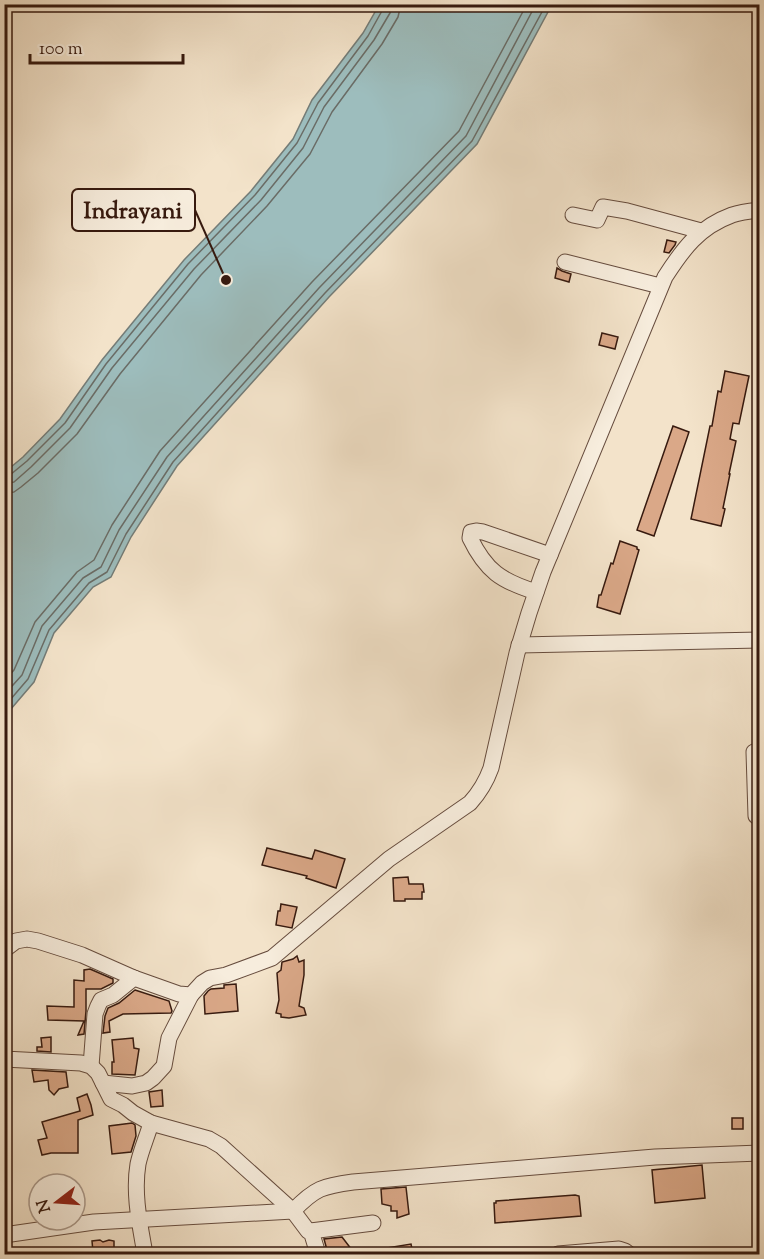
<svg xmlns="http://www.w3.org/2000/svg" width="764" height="1259" viewBox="0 0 764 1259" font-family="'Sorts Mill Goudy',serif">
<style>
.water{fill:#9dbdbd;stroke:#747c77;stroke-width:1.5}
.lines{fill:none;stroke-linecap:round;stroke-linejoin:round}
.shore{stroke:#6a6c66;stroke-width:1.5}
.building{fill:#daa888;stroke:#371a0f;stroke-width:1.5}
.minor-casing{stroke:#664c3e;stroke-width:17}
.minor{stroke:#f7eddd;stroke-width:15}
.leader{fill:none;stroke:#371a0f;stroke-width:2}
.callout-dot{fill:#371a0f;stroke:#f7eddd;stroke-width:2}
.callout{fill:#f7eddd;stroke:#371a0f;stroke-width:2}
.callout-label{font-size:24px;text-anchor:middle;font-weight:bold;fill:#371a0f}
</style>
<rect width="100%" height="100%" fill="#f3e3ca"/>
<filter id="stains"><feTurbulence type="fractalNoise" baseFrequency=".00333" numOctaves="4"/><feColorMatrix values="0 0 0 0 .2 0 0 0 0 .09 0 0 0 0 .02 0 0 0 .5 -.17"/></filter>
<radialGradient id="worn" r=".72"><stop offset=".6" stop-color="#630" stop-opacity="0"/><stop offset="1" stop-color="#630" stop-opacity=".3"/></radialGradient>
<polygon class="water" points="379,5 550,5 548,12 477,144 329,297 177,466 131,537 111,577 93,587 54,633 34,682 5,716 5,472 23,457 60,419 102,360 184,260 251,191 293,139 312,100 363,33"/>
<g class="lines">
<g class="shore">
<polyline points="4,476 10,475 27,461 65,423 106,364 188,264 255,195 297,143 318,103 368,36 383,9 384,4"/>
<polyline points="4,484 14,482 31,467 70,428 112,368 194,269 261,200 303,148 324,107 374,40 390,13 392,4"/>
<polyline points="4,493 14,492 21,487 38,473 77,434 120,374 201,275 267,206 310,154 332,112 382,44 398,17 401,4"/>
<polyline points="4,681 14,670 35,622 77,572 94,560 112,525 160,451 312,282 459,131 527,4"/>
<polyline points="4,695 22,675 42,626 83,578 101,567 119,530 167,457 319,288 466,136 536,4"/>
<polyline points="4,707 28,679 49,630 89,583 107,572 126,534 173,462 325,293 472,141 543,10 544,4"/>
</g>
</g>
<g class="building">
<polygon points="667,240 676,242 675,245 669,253 664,252"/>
<polygon points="557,268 562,271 571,274 569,282 555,278"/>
<polygon points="602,333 618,337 615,349 599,345"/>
<polygon points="725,371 749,376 739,424 733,423 730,439 736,441 729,474 730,474 723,508 725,509 721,526 691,519 710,426 712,426 718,391 721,392"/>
<polygon points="673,426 689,432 654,536 637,530"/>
<polygon points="620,541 637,547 637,549 639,550 620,614 597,607 599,595 601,595 611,563 613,564"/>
<polygon points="267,848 312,859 315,850 345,859 336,888 306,878 307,876 262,865"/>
<polygon points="408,877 409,884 423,884 424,892 422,892 422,899 405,899 405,901 394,901 393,878"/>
<polygon points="281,904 297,907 292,928 276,925 278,911 280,911"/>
<polygon points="297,956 299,962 304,960 304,975 299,1006 304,1008 306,1015 289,1018 281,1017 281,1014 276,1013 279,1000 277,973 281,970 282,962 293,959"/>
<polygon points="90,969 113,979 113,983 101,989 86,989 86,1011 84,1034 78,1035 84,1021 48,1020 47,1006 74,1007 74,980 84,981 84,970"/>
<polygon points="236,984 238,1011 205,1014 204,996 208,991 211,989 224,988 224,985"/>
<polygon points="135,990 169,1001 172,1011 171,1013 123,1014 109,1021 110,1032 103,1033 105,1016 108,1008 119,1003"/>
<polygon points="51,1037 51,1052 37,1051 37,1047 42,1047 41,1038"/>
<polygon points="133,1038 134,1048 139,1049 135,1075 112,1074 112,1062 114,1062 112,1040"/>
<polygon points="32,1070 66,1072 68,1087 59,1089 54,1095 49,1090 48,1080 34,1082"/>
<polygon points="162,1090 163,1106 151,1107 149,1092"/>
<polygon points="87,1094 91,1105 93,1115 78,1120 78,1153 51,1153 42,1155 38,1140 47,1138 42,1122 80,1111 77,1098"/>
<rect x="732" y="1118" width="11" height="11"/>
<polygon points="132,1123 135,1125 136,1136 131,1152 112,1154 109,1126"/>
<polygon points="702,1165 705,1198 655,1203 652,1170"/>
<polygon points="406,1187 409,1214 397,1218 397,1211 391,1211 391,1206 382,1204 381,1189"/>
<polygon points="575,1195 579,1196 581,1216 495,1223 494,1203 496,1203 496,1201"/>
<polygon points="342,1237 352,1250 327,1250 324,1239"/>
<polygon points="100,1240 103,1242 109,1240 114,1241 114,1251 93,1252 92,1241"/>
<polygon points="411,1244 413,1254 375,1254 374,1250"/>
</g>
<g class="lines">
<defs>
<g id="minor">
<polyline points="573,215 597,220 603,207 627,211 701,231"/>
<polyline points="565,262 660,286"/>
<path d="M536 592C501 581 486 571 470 538L471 532 476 531 483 532 550 555"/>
<polyline points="519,645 760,640"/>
<polyline points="760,749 754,752 756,816 760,819"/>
<path d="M4 950 16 941 27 939 38 941 82 955 134 978 179 994 191 995 202 983 210 978 226 975 272 958 389 859 470 803C480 792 486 782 491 768L517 653 529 613 543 572 665 277C683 249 699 227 732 215 741 212 751 211 760 210"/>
<polyline points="4,1059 81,1063 91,1066 98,1073 111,1099 123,1105 133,1113 151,1123 209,1139 221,1146 293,1211 308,1231 311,1231 318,1254"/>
<polyline points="91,1066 95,1014 98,1006 101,1000 113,995 134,978"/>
<polyline points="103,1083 132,1086 146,1083 153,1078 164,1066 169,1038 191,995"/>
<polyline points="311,1231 373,1223"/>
<path d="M4 1235 94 1222 293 1211C315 1188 323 1186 353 1182L655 1157 760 1153"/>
<path d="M145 1254C140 1225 133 1194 138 1164 141 1150 147 1137 151 1123"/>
<polyline points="558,1254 619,1249 625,1251 629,1254"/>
</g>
</defs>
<use href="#minor" class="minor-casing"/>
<use href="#minor" class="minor"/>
</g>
<path class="leader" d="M226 280L195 210"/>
<circle class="callout-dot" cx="226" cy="280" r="6"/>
<rect class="callout" x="72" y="189" width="123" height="42" rx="6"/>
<g class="callout-label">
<text x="133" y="218">Indrayani</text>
</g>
<rect width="764" height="1259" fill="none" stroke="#f3e3ca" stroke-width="24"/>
<rect x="6" y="6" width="752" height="1247" fill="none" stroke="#371a0f" stroke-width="3"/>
<rect x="12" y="12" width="740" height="1235" fill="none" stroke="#371a0f" stroke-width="1.5"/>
<g transform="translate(57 1202) rotate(253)"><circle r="28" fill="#f7eddd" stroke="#aa998b" stroke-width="1.5"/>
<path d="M0-4.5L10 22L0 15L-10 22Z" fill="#8f2418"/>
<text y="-9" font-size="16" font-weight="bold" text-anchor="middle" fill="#371a0f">N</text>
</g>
<path d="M30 54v9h153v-9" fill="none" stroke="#371a0f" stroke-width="3"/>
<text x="39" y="54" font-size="18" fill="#371a0f" stroke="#f7eddd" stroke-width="4.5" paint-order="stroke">100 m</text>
<rect width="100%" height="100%" filter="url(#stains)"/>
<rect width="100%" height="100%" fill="url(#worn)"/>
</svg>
